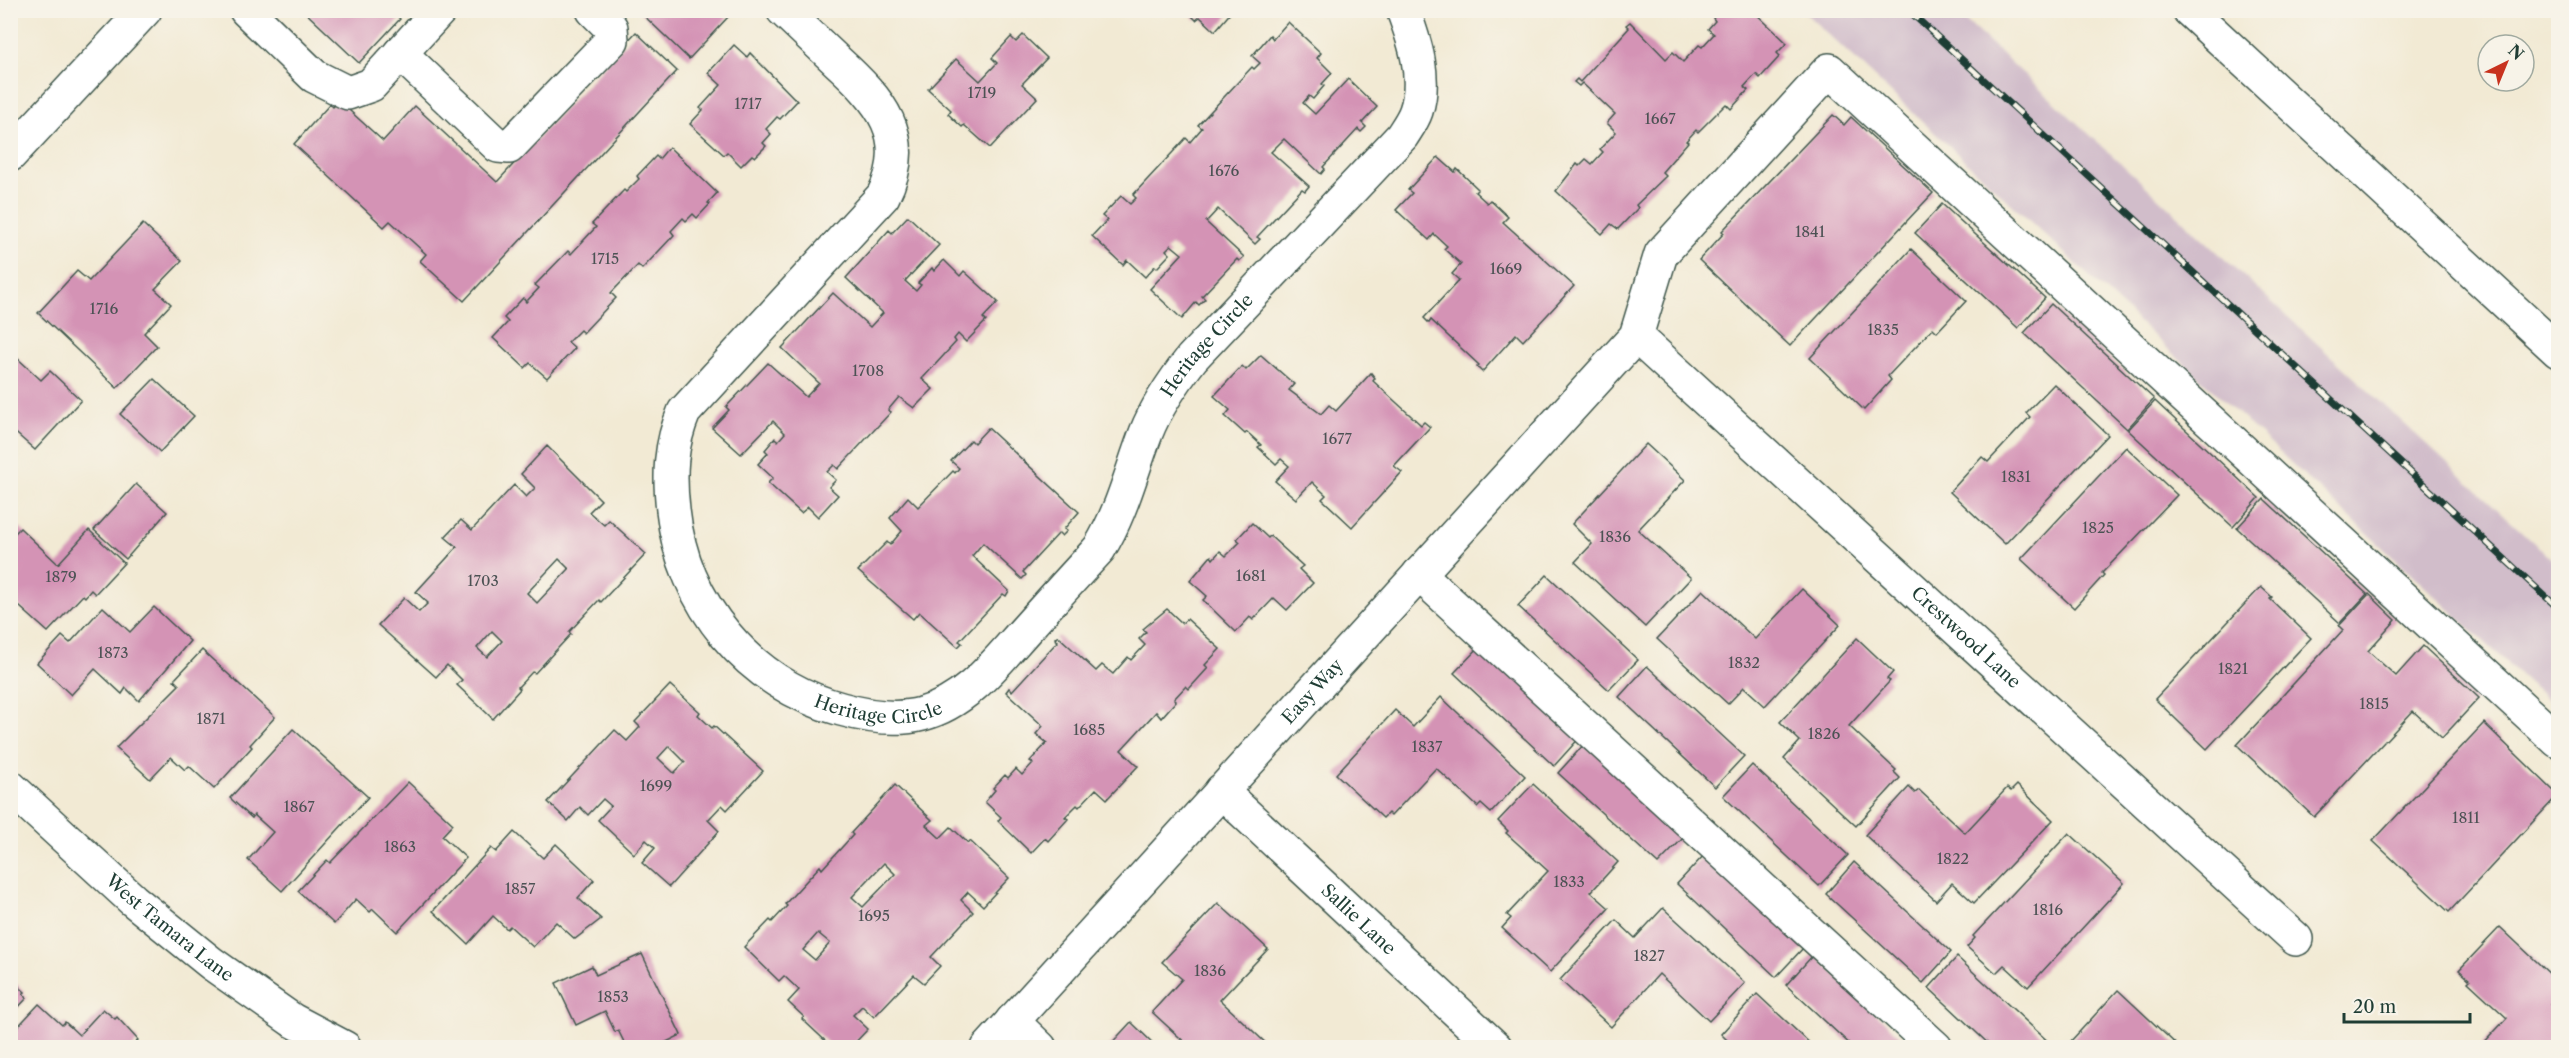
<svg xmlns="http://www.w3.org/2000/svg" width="2569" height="1058" viewBox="0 0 2569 1058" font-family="'Libre Caslon Text',serif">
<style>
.industrial{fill:#d1bdca}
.building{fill:#d493b5;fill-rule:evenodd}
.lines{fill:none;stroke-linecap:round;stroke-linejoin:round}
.minor-casing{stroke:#3f574c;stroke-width:36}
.minor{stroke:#fff;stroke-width:33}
.rail-casing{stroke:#1f3d34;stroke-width:7}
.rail{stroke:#f7f3e8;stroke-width:4.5;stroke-dasharray:14;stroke-linecap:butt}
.labels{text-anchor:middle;stroke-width:6;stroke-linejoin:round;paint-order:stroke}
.number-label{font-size:15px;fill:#4c5254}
.street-label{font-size:18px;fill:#1f3d34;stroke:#f7f3e8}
</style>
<rect width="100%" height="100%" fill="#f7f3e8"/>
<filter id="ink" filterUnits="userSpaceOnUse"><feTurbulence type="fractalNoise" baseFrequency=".0167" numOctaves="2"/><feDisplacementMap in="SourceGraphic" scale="12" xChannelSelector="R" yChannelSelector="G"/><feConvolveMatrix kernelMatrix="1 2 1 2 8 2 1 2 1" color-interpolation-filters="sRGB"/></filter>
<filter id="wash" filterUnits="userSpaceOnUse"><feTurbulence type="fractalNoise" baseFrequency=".008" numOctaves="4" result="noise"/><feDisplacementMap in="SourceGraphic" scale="24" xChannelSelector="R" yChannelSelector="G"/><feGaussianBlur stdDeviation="1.35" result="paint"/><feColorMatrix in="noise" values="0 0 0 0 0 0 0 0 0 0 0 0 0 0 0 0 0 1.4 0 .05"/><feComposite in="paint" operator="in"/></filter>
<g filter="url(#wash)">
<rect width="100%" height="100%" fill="#f2ead4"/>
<polygon class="industrial" points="1803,11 1955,11 2558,565 2558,710"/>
<g id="blocks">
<g class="building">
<polygon points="303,10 398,10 395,14 400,19 359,63"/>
<polygon points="638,10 720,10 728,17 689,59"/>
<polygon points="1186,10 1233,10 1215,31 1200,17 1196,20"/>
<polygon points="1720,10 1752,10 1787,43 1777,53 1780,56 1760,78 1756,74 1744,87 1748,90 1731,109 1726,104 1698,132 1696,130 1686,141 1688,142 1662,172 1666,176 1636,205 1638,208 1618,229 1611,224 1602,234 1556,191 1577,164 1579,166 1586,159 1592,164 1603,152 1600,149 1616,132 1607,123 1615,114 1582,83 1579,86 1574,82 1577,79 1580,82 1629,28 1626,25 1630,22 1666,59 1673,52 1683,62 1699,45 1702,47 1714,34 1708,29 1715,21 1713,18"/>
<polygon points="1288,22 1321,53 1317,58 1332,73 1322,84 1324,86 1313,99 1309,96 1303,103 1315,114 1348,79 1377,107 1362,123 1366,127 1361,132 1358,129 1323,167 1325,169 1321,174 1284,139 1271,152 1309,186 1305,191 1302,189 1257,237 1260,239 1255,244 1218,209 1206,222 1244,257 1239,261 1237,259 1202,296 1205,299 1199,305 1196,302 1182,319 1150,289 1182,254 1171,245 1166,250 1170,254 1157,268 1155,266 1145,277 1127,260 1123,265 1092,236 1107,220 1102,216 1121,196 1130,204 1136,198 1133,195 1186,138 1190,142 1202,128 1198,125 1252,67 1254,69 1260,63 1252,56 1270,35 1273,39"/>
<polygon points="636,32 677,71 464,301 420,261 426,254 390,221 384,227 294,144 330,104 333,107 339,101 383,141 415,106 497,182"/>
<polygon points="1023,35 1047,58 1022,84 1037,98 990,148 964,125 962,127 948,114 951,110 928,89 956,59 980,81 997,63 992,58 1011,37 1016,42"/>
<polygon points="734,45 747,57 750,53 797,101 780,119 777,117 766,129 771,134 763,143 766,146 755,157 752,155 741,166 727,152 724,155 690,124 703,110 700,108 721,85 708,73"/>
<polygon points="1833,115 1844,125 1851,117 1933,193 1790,346 1699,260 1724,233 1722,231"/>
<polygon points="669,147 717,193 708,203 710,204 697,218 693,214 686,221 683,218 671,231 674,235 642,269 638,265 611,293 616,298 583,333 580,330 568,342 575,348 547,378 530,363 525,368 493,338 508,322 504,318 523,298 526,302 539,288 535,285 568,251 571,254 596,227 592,224 624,190 626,192 639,179 637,176 656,156 659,159"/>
<polygon points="1438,157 1455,172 1457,169 1478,189 1475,192 1487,203 1490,200 1508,217 1503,222 1574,286 1523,341 1516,334 1482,372 1477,367 1479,365 1431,320 1429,323 1424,318 1459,280 1452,274 1461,264 1444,249 1447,246 1434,234 1429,240 1396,210 1412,193 1408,190"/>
<polygon points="1942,204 2045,298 2018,328 1915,233"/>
<polygon points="908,216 939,245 905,281 916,291 921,285 918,283 932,268 934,271 944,260 960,276 964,271 998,302 983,318 986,321 966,342 958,334 954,339 956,342 922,379 933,389 914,408 899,397 888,410 891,412 838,469 834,465 827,472 836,480 829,487 838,495 818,517 808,507 801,513 768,483 773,478 758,464 768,453 765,450 775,438 778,441 785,433 773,421 741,454 712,428 729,410 726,407 768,363 806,397 819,383 782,348 833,293 870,327 883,313 846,278 889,230 892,233"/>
<polygon points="143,224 182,261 155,289 171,304 144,333 157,346 117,388 38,313 77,271 89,281"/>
<polygon points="1911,249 1966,301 1937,332 1933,328 1888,376 1891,380 1864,410 1810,358"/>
<polygon points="2051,304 2154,399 2127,429 2024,333"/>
<polygon points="1261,355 1294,384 1289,390 1321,414 1329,405 1336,411 1371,373 1375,378 1373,381 1421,425 1424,422 1430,427 1394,466 1402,472 1352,527 1322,499 1326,495 1312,482 1296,499 1275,481 1289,466 1281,459 1276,464 1258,447 1261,445 1247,432 1245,434 1225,416 1230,410 1214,396 1242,366 1246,370"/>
<polygon points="16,357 41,380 50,371 81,400 35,450 10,428 10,363"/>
<polygon points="154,379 194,416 160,452 120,414"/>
<polygon points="2054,384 2108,435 2005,544 1950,492 1982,457 1988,462 2030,417 2026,413"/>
<polygon points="2155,401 2259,498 2233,527 2128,430"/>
<polygon points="988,428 1079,512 1064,529 1067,531 1062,536 1059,533 1023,572 1026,575 1022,579 983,543 972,556 1009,591 1006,596 1003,594 959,641 962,643 958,647 919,612 913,619 858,571 887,542 890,545 902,531 890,518 908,497 918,507 953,471 955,473 959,468 951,461 971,440 974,443"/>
<polygon points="1646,444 1685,480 1638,530 1691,578 1645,627 1575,562 1592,544 1572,524"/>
<path d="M547 446 601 500 589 512 604 525 609 520 646 554 601 602 599 600 569 632 571 634 535 673 532 672 518 687 520 689 493 719 457 685 462 680 447 665 436 677 378 625 404 598 419 612 428 603 416 592 457 547 445 537 461 520 472 530 514 485 526 497 535 488 521 474ZM559 559 569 569 537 603 527 593ZM492 631 502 641 487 657 477 648Z"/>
<polygon points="2126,447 2177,495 2102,573 2104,575 2074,608 2021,559"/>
<polygon points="136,484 167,512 126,559 94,530"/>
<polygon points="2264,499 2367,594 2340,623 2237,528"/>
<polygon points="1252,523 1268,538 1270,536 1303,566 1299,569 1313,583 1287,610 1274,598 1253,620 1250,617 1236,632 1203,600 1207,596 1190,581 1211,556 1213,559 1220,551 1226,556 1240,542 1237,539"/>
<polygon points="20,528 58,564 89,530 124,563 95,594 91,590 85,597 83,595 48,632 10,598 10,538"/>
<polygon points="1547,575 1638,660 1609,690 1518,606"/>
<polygon points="2261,587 2272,597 2270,599 2311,638 2207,749 2155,699"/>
<polygon points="1802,589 1840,625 1765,706 1744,687 1728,704 1657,639 1703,590 1755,639"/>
<polygon points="2369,594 2396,620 2368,651 2396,676 2423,646 2479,698 2442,738 2413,711 2314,817 2237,745 2343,630 2339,626"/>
<polygon points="103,607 130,632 154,607 190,641 139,701 126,688 122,694 95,669 71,695 37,663 62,636 70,643"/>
<polygon points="1167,609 1182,623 1187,619 1220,649 1205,665 1208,668 1189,689 1186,686 1174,699 1176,701 1161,718 1156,712 1121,750 1138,766 1107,799 1096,789 1079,807 1077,805 1065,817 1068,819 1048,841 1045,838 1031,853 998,821 1001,817 985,802 995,790 993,788 1005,775 1008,778 1016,769 1022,775 1033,763 1030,761 1047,743 1036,734 1043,726 1006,692 1009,688 1012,691 1058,641 1055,639 1058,636 1096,671 1102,665 1113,674 1128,657 1131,660 1145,645 1139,639 1146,632 1143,629"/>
<polygon points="1857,638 1893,672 1887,679 1890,681 1849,726 1896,770 1894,772 1900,778 1856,826 1784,759 1800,741 1780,722"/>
<polygon points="1483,643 1582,735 1554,766 1454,673"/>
<polygon points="202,650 275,717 250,745 252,747 214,789 189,766 185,770 171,757 150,779 116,748 179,685 174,680"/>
<polygon points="1647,666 1744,756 1715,787 1619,697"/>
<path d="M670 685 700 712 698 715 712 728 714 726 763 771 727 810 722 805 708 820 719 831 669 887 642 863 655 848 646 840 634 854 598 820 611 806 603 799 588 815 580 807 568 821 548 802 615 730 627 741 640 727 635 722ZM669 746 685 762 674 773 658 758Z"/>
<polygon points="1441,697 1525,776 1491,813 1481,804 1478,807 1436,768 1391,816 1388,813 1383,818 1336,774 1395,710 1413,727"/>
<polygon points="2484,723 2558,795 2449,912 2373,841"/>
<polygon points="293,729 368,797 282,891 248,860 273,832 254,815 252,818 230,798"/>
<polygon points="1587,741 1687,834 1658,864 1558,773"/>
<polygon points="1752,765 1848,855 1819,886 1723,796"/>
<polygon points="408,782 453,824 442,836 466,858 397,932 373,909 370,912 356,899 334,924 298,891 327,860 330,863"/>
<polygon points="1533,784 1618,862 1591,892 1609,908 1550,972 1502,928 1511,918 1507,915 1548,871 1506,833 1508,831 1498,821"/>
<path d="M895 785 932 820 926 825 940 838 951 827 968 843 970 841 1009 878 983 906 968 892 961 900 973 912 931 957 940 966 924 983 914 975 874 1017 862 1006 853 1015 868 1029 850 1048H833L802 1019 804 1017 788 1002 799 990 784 976 779 981 744 947 770 920 772 922 787 906 785 904 820 866 822 869 853 835 851 833ZM884 863 895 874 863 907 852 897ZM818 933 830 943 815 960 803 950Z"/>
<polygon points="2017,785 2053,820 1974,903 1952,883 1936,901 1865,835 1909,787 1915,793 1919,790 1965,833 2007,788 2011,791"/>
<polygon points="514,832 543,858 556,844 594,880 578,898 601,919 575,939 556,922 533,947 510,926 507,929 493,916 468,944 433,911 491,848 496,852"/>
<polygon points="2069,833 2124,883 2028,987 2004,965 1996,973 1967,947 1975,938 1973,936"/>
<polygon points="1706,853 1805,946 1776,977 1677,884"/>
<polygon points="1854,862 1951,952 1923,983 1826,894"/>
<polygon points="1218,903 1268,949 1220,1000 1271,1048 1191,1048 1152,1012 1182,979 1162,962"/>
<polygon points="1663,908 1745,983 1709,1021 1659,974 1611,1027 1560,980 1616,920 1635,938"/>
<polygon points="2500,927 2554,978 2552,980 2558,986 2558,995 2550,1004 2558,1012 2558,1048 2479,1048 2507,1018 2468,982 2470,980 2459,970"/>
<polygon points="642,954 681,1035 654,1048 627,1048 618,1030 615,1032 605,1011 576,1025 556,983 592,966 596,975"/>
<polygon points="1814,954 1912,1048 1854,1048 1786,985"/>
<polygon points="1957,957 2055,1048 1993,1048 1929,988"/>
<polygon points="10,978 25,992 23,994 27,998 10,1016"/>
<polygon points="2118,990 2180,1048 2073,1048 2069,1043"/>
<polygon points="1757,994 1815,1048 1735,1048 1721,1034"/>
<polygon points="39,1004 62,1025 65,1022 79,1035 103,1009 115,1019 117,1017 138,1040 132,1048 10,1048 10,1035"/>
<polygon points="1131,1022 1158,1048 1107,1048"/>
</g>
</g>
</g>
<g filter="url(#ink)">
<use href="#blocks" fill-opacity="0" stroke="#3f574c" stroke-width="1.5"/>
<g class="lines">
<defs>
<g id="minor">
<polyline points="246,10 314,76 348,93 371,85 440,10"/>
<path id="s1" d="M783 10C801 27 819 44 837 61 880 100 913 137 883 196L684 412C670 445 669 475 673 510 683 604 749 684 841 709 866 716 896 721 922 714 968 702 998 660 1029 626 1052 600 1076 574 1099 549 1122 512 1131 472 1146 433 1157 405 1174 381 1192 358L1402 136C1407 128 1413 120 1416 111 1427 78 1415 42 1403 10"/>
<polyline points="2189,10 2558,351"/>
<polyline points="400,53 498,146 509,147 612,40 611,28 593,10"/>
<polyline points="10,155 145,10"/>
<path id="s2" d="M1636 336 2296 939"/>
<polyline points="1419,574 1936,1048"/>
<path id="s3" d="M10 787 133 900 211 963 292 1020 345 1048"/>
<path id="s4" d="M1221 791 1496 1048"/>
<polyline points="1012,1021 1040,1048"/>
<path id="s5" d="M988 1048 1636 336 1661 254 1829 70 2558 741"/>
</g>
</defs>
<use href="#minor" class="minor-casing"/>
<use href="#minor" class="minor"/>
<defs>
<polyline id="rail" points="1908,10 2558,608"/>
</defs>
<use href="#rail" class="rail-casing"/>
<use href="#rail" class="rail"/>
</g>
</g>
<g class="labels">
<g class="number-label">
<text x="982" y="98">1719</text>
<text x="748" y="109">1717</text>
<text x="1660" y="124">1667</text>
<text x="1224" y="176">1676</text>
<text x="1810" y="237">1841</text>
<text x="605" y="264">1715</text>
<text x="1506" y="274">1669</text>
<text x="104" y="314">1716</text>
<text x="1883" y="335">1835</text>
<text x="868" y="376">1708</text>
<text x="1337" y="444">1677</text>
<text x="2016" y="482">1831</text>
<text x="2098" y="533">1825</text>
<text x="1615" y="542">1836</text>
<text x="1251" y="581">1681</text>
<text x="61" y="582">1879</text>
<text x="483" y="586">1703</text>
<text x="113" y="658">1873</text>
<text x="1744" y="668">1832</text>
<text x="2233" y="674">1821</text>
<text x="2374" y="709">1815</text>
<text x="211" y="724">1871</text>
<text x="1089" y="735">1685</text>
<text x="1824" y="739">1826</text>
<text x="1427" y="752">1837</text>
<text x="656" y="791">1699</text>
<text x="299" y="812">1867</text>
<text x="2466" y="823">1811</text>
<text x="400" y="852">1863</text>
<text x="1953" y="864">1822</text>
<text x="1569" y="887">1833</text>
<text x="520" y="894">1857</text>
<text x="2048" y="915">1816</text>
<text x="874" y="921">1695</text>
<text x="1649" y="961">1827</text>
<text x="1210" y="976">1836</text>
<text x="613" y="1002">1853</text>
</g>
<g class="street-label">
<text dy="6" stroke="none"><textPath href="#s1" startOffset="1461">Heritage Circle</textPath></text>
<text dy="6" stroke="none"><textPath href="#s2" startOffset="447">Crestwood Lane</textPath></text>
<text dy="6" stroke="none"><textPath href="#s5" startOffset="482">Easy Way</textPath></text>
<text dy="6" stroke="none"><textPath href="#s1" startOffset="939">Heritage Circle</textPath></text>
<text dy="6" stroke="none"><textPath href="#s4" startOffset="188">Sallie Lane</textPath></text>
<text dy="6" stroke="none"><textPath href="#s3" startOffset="213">West Tamara Lane</textPath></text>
</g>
</g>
<rect width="2569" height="1058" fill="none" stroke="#f7f3e8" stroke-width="36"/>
<g transform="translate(2506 63) rotate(43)"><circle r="28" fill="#f7f3e8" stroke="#a1aaa0" stroke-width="1.5"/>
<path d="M0-4.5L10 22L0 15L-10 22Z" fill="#c8321e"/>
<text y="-9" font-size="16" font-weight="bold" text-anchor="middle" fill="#1f3d34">N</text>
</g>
<path d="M2344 1013v9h126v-9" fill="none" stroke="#1f3d34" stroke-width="3"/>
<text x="2353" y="1013" font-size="18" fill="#1f3d34" stroke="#f7f3e8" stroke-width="4.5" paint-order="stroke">20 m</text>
</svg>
